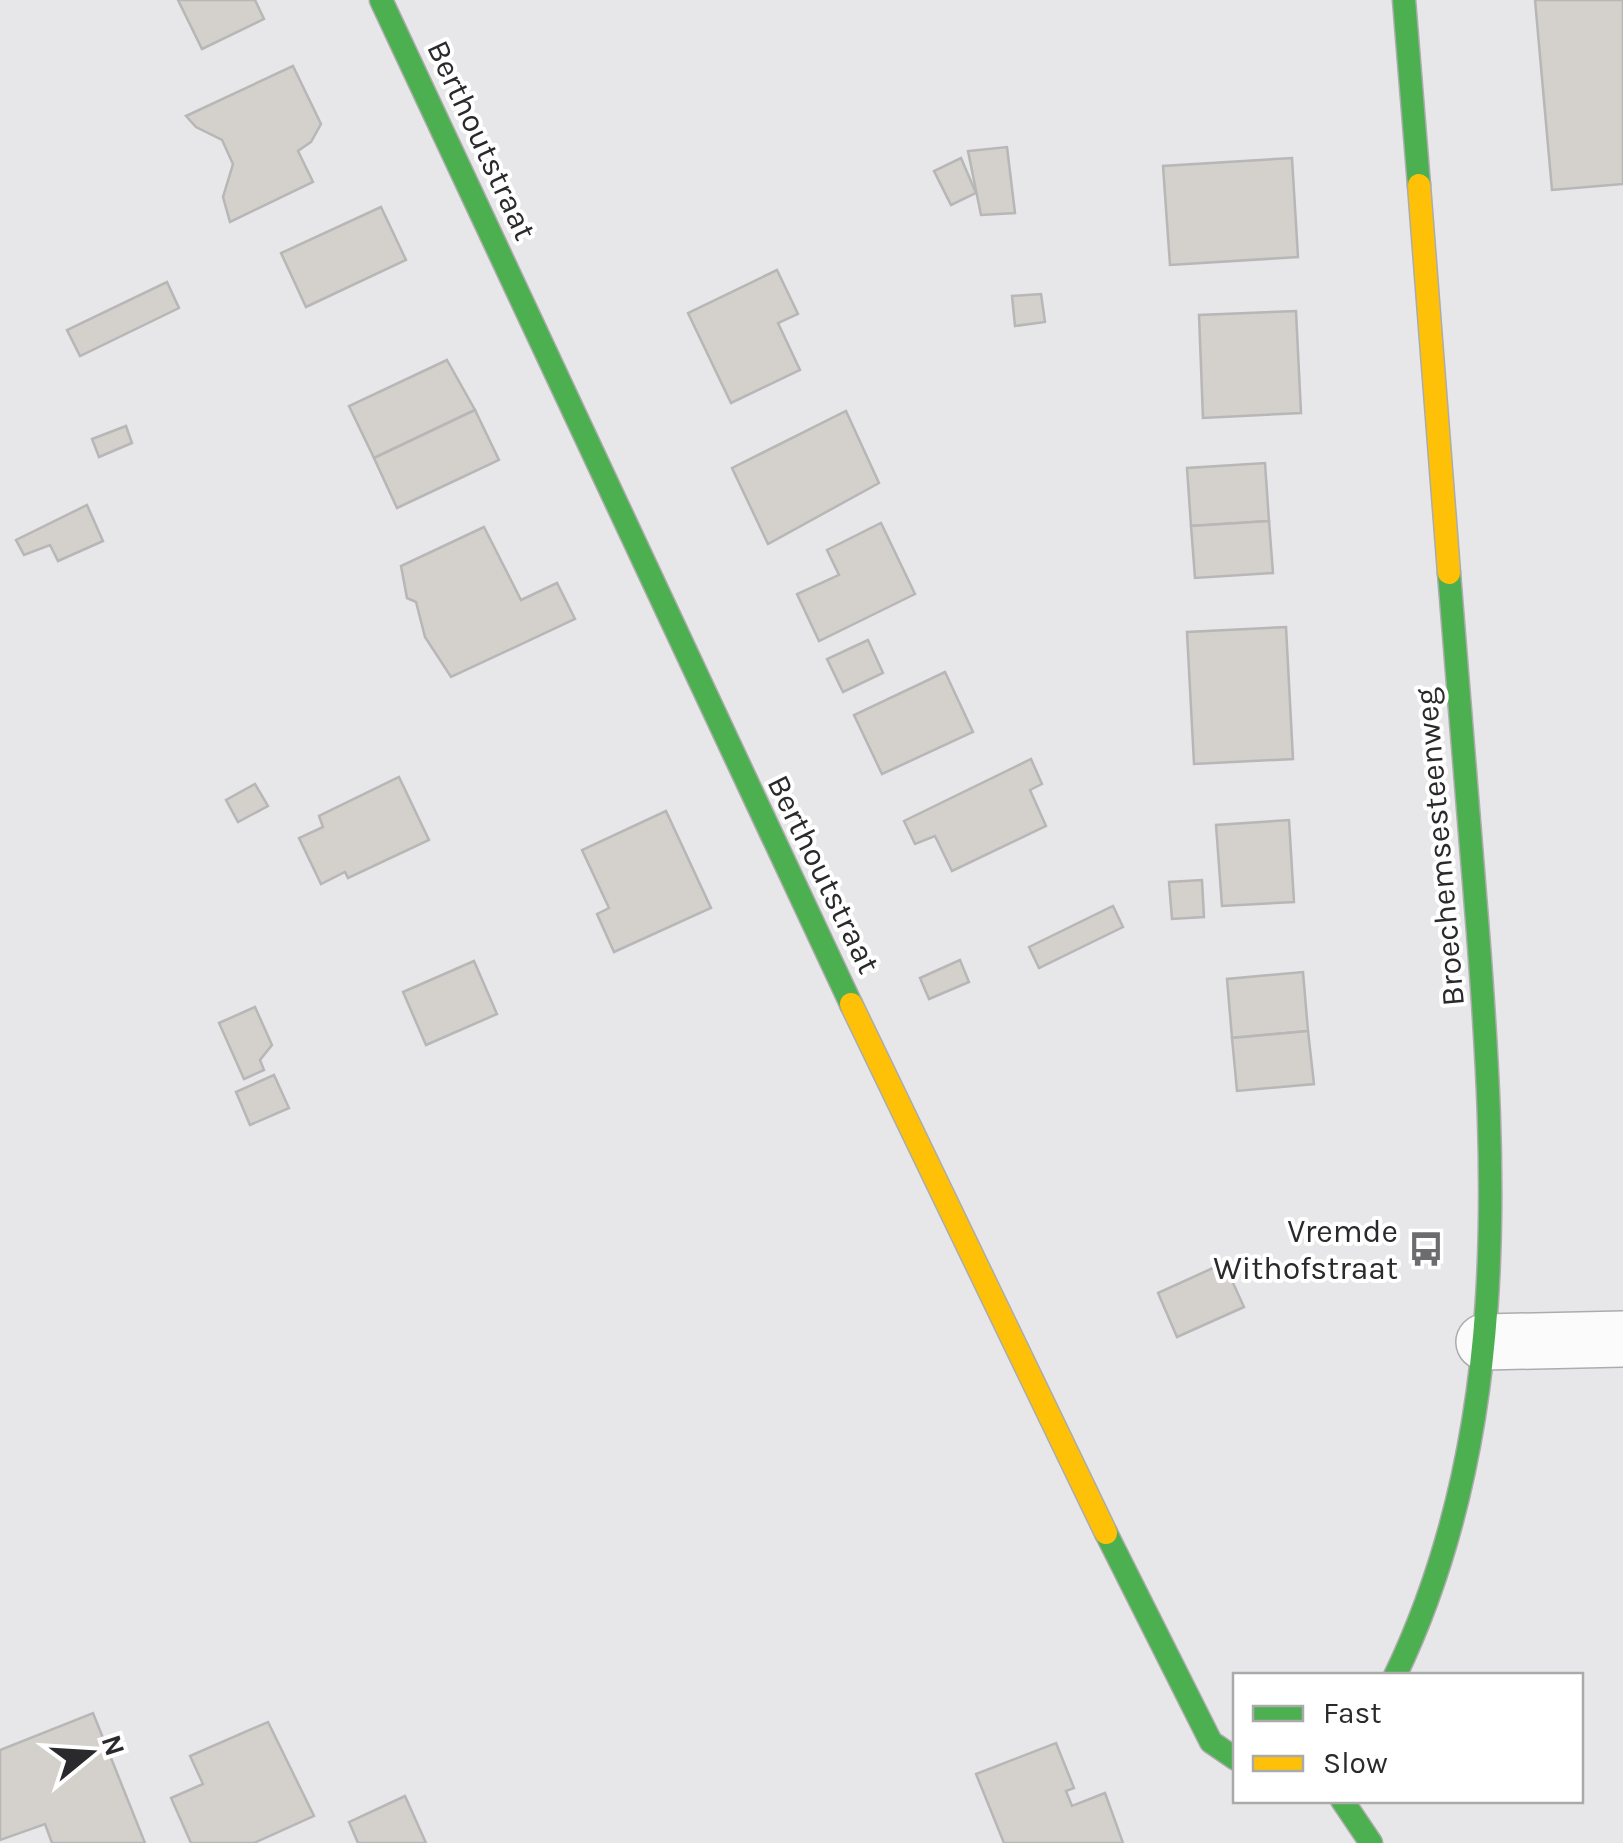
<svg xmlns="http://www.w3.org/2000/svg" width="1623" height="1843" viewBox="0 0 1623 1843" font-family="Karla,sans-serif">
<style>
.building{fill:#d4d0cb;stroke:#b7b7b7;stroke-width:2.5}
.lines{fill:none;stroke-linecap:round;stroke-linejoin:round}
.street-casing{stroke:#acacad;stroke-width:58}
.fast-casing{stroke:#acacad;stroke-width:25}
.slow-casing{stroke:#acacad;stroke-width:25}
.street{stroke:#fbfbfc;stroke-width:55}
.fast{stroke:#4caf50;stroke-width:22}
.slow{stroke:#ffc107;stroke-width:22}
.labels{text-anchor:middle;stroke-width:8;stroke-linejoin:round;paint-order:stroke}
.street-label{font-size:32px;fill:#2a2a2c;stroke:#fff}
.poi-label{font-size:32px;fill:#2a2a2c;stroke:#fff;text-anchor:end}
</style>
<rect width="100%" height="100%" fill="#e7e7e9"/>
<g class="building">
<polygon points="178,0 255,0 264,19 202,49"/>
<polygon points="1535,0 1623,0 1623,184 1552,190"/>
<polygon points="293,66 321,124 311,142 298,151 313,182 230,222 223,197 233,164 222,140 196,127 186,116"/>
<polygon points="1007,147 1015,213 981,215 968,151"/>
<polygon points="961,158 976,193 951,205 934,171"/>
<polygon points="1292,158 1298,257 1170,265 1163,166"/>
<polygon points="381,207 406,260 306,307 281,253"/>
<polygon points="777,270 798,314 778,323 800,370 731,403 688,313"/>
<polygon points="167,282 179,308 80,356 67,330"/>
<polygon points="1041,294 1045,322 1015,326 1012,296"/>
<polygon points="1296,311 1301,413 1203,418 1199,315"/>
<polygon points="447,360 475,410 374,458 349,406"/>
<polygon points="475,410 499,460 397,508 374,458"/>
<polygon points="846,411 879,483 768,544 732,468"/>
<polygon points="126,426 132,443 99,457 92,439"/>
<polygon points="1265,463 1269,521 1191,526 1187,468"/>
<polygon points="87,505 103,541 58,561 50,545 24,555 16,540"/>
<polygon points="1269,521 1273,573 1195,578 1191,526"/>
<polygon points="881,523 915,594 819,641 797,594 839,575 827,550"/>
<polygon points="484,527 521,600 557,583 575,619 451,677 425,637 416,602 407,598 401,566"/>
<polygon points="1286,627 1293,759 1194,764 1187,632"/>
<polygon points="868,640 883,673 843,692 827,659"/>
<polygon points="945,672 973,732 882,774 854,715"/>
<polygon points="1031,759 1042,784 1030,790 1046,826 952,871 935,836 915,844 904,821"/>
<polygon points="399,777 429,840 348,878 345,872 321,884 299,838 323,827 319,816"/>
<polygon points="255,784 268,806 238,822 226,800"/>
<polygon points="666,811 711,908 614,952 597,914 609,908 582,850"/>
<polygon points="1289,820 1294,902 1222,906 1216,825"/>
<polygon points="1202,880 1204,917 1172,919 1169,882"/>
<polygon points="1113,906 1123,927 1039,968 1029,947"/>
<polygon points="960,960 969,982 929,999 920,978"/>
<polygon points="474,961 497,1014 426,1045 403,992"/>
<polygon points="1303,972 1308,1031 1232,1038 1227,979"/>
<polygon points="255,1007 272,1045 260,1060 264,1070 244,1079 219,1023"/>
<polygon points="1308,1031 1314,1084 1237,1091 1232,1038"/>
<polygon points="274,1075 289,1108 250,1125 236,1092"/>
<polygon points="1224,1263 1244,1307 1177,1337 1158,1293"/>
<polygon points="93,1713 145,1843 52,1843 45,1824 0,1840 0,1750"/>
<polygon points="268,1722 314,1816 254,1843 191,1843 171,1798 203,1784 190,1756"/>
<polygon points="1056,1743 1074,1788 1066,1791 1072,1806 1105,1793 1123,1843 1004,1843 976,1774"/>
<polygon points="405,1796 426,1843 358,1843 349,1822"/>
</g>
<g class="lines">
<defs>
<polyline id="street" points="1484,1342 1623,1339"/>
<g id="fast">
<polyline points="381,0 851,1004"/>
<polyline points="1404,0 1419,185"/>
<polyline points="1106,1533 1211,1742 1236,1759"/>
<path d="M1395 1676C1510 1437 1497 1177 1477 920 1467 804 1458 688 1449 573"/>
<polyline points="1342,1800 1371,1843"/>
</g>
<g id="slow">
<polyline points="1419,185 1449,573"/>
<polyline points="851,1004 1106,1533"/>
</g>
</defs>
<use href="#street" class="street-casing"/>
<use href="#fast" class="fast-casing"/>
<use href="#slow" class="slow-casing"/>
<use href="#street" class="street"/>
<use href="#fast" class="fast"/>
<use href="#slow" class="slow"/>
</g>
<defs>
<symbol id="bus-bare" viewBox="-9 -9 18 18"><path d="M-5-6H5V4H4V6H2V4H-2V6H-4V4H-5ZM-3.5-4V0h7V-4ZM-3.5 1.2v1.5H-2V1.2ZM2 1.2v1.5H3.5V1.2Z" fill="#6c6c6e" stroke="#fff" stroke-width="2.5" paint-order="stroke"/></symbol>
</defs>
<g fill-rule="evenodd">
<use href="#bus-bare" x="1401" y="1224" width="50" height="50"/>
</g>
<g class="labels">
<g class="street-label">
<text transform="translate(482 140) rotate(65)" y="11">Berthoutstraat</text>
<text transform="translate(1439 847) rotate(-95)" y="11">Broechemsesteenweg</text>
<text transform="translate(824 874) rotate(64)" y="11">Berthoutstraat</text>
</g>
<g class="poi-label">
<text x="1398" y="1242">Vremde<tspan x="1398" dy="37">Withofstraat</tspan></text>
</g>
</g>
<rect x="1233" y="1673" width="350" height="130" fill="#ffffff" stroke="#aaaaab" stroke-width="2.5"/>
<rect x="1253" y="1706" width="50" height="15" fill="#4caf50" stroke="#aaaaab" stroke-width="2.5"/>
<text x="1323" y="1723" font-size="30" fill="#2a2a2c">Fast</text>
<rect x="1253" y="1756" width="50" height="15" fill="#ffc107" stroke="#aaaaab" stroke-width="2.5"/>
<text x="1323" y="1773" font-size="30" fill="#2a2a2c">Slow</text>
<g transform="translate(90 1753) rotate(72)" stroke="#ffffff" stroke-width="8" paint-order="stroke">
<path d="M0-8L18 38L0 25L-18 38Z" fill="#2a2a2c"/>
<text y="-15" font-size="28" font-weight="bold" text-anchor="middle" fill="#2a2a2c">N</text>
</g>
</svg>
